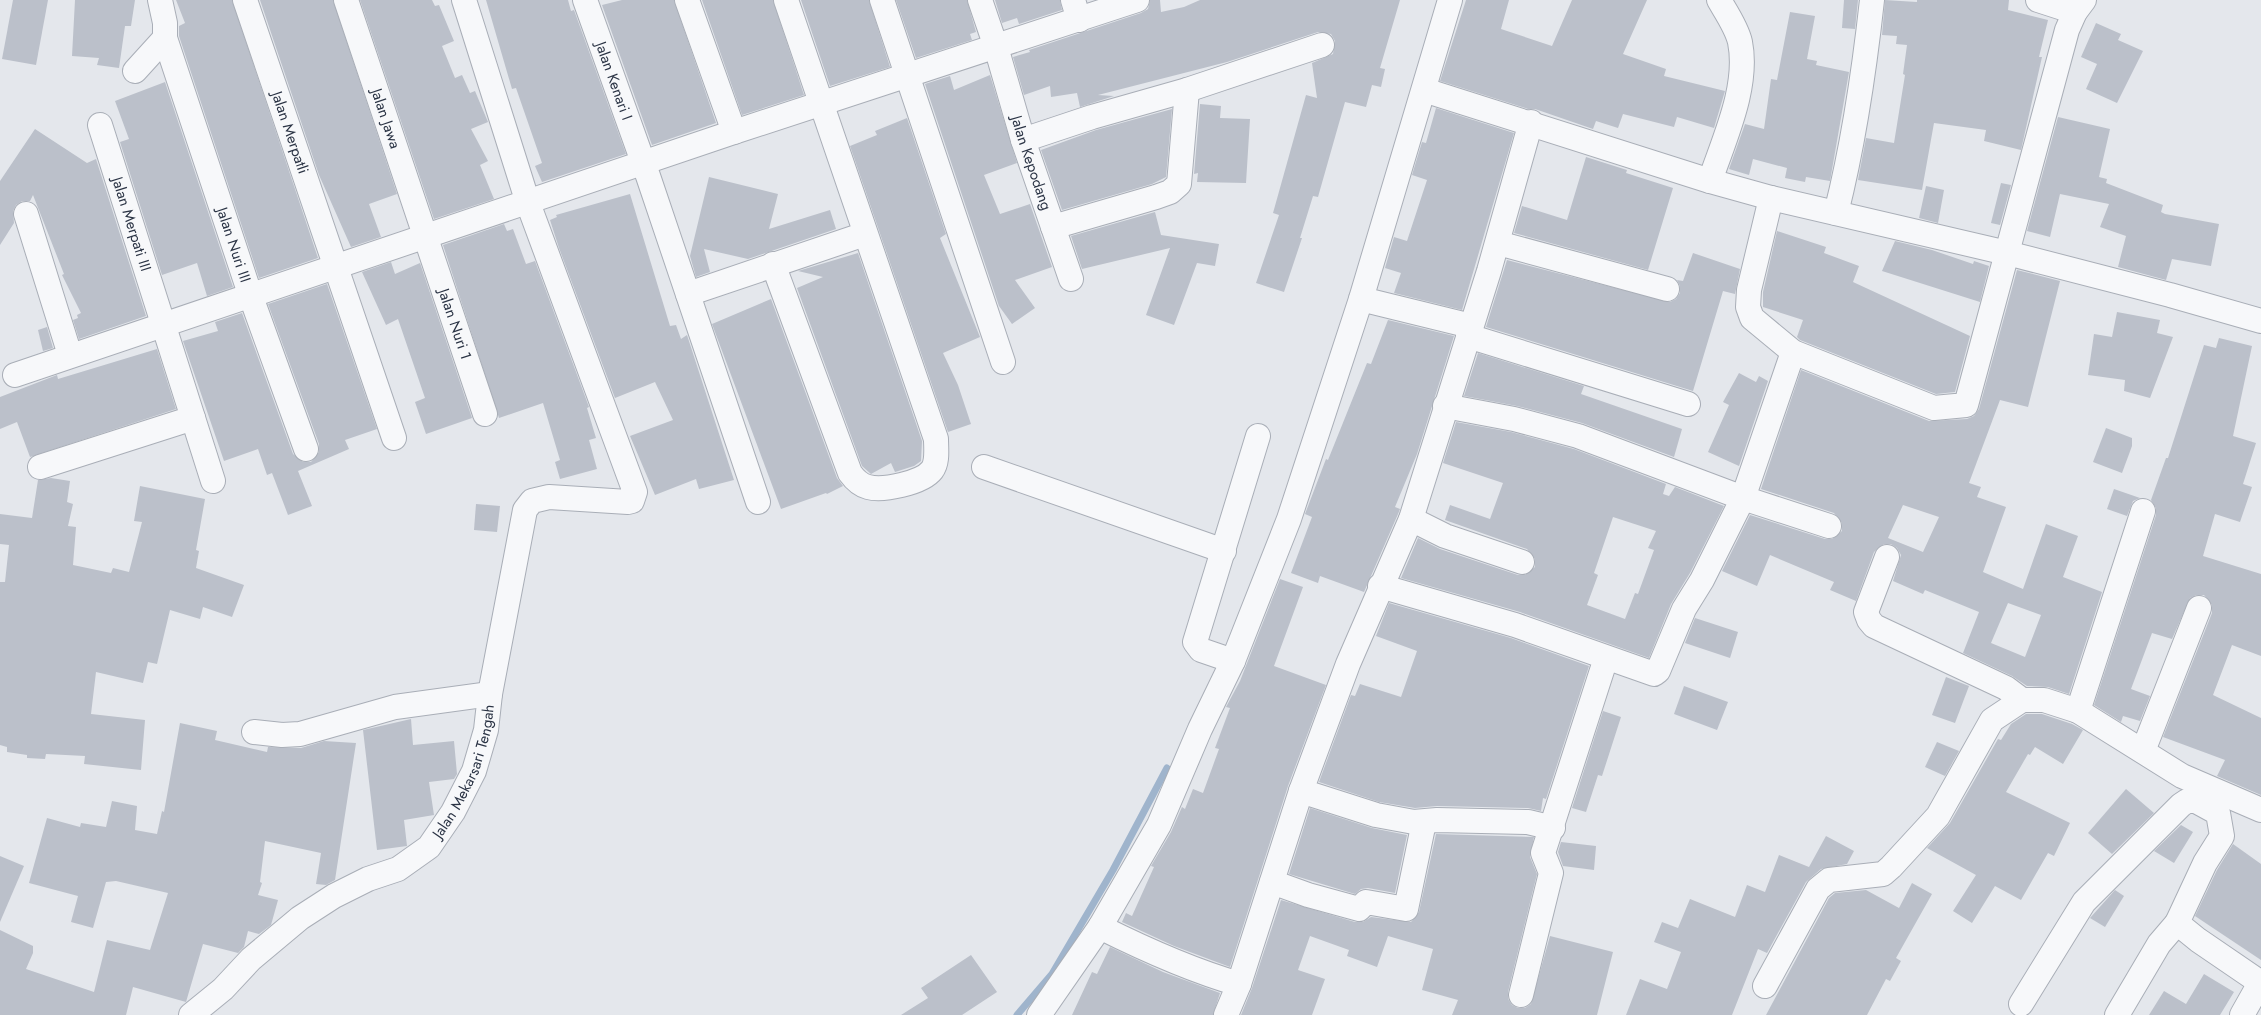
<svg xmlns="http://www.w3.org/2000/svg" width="2261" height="1015" viewBox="0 0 2261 1015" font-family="Jost,sans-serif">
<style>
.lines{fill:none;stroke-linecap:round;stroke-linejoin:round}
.stream{stroke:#9fb4cc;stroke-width:7}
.building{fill:#bbc0ca;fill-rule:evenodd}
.minor-casing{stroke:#a9aeb7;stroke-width:26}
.minor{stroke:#f7f8fa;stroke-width:24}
.labels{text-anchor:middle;stroke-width:4;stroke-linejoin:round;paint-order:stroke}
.street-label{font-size:15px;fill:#2b3445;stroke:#f4f6f9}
</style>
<rect width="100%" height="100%" fill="#e4e7ec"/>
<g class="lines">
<polyline class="stream" points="1017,1015 1052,974 1113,870 1167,768"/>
</g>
<g class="building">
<polygon points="13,0 48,0 36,65 2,59"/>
<polygon points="75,0 135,0 131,26 125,26 119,68 97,65 99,58 72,56"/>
<polygon points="176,0 232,0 318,258 259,278 179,36 179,26 185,23"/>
<polygon points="260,0 333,0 397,194 369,204 381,237 351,247 319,175"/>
<polygon points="360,0 432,0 435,6 439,5 454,41 442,46 455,78 462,75 470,93 475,91 488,122 471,129 488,161 480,165 494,199 434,219"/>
<polygon points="486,0 568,0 571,11 574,10 626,154 542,182 535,166 542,163 516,88 512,89"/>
<polygon points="622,0 674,0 716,123 652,145 602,5"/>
<polygon points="702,0 773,0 804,95 742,115"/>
<polygon points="801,0 869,0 890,67 830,86"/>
<polygon points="896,0 967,0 976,32 970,34 972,40 916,58"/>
<polygon points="995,0 1060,0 1062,10 1019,24 1017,18 1002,23"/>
<polygon points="1150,0 1160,0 1161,12 1184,7 1200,0 1400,0 1380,68 1385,69 1381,87 1372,85 1366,107 1345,102 1318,197 1313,196 1300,238 1302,238 1284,292 1256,283 1279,215 1273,213 1306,95 1317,98 1312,63 1333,54 1335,41 1331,34 1318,32 1227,62 1098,95 1114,96 1080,107 1077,93 1051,97 1050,86 1024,95 1013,57 1030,52 1029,50 1141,13 1148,9"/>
<polygon points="1466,0 1509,0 1501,29 1552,46 1572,0 1647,0 1623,54 1666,69 1664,76 1725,91 1714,128 1677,117 1674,127 1623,114 1618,128 1596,121 1593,129 1535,109 1528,109 1440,81"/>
<polygon points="1844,0 1858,0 1855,29 1842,28"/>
<polygon points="1885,0 1917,2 1917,0 2009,0 2008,10 2048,20 2039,57 2042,57 2021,150 1984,141 1986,130 1934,123 1922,190 1858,180 1866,138 1894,143 1905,75 1903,74 1907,45 1896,44 1897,36 1882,35"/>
<polygon points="1790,12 1815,16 1807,59 1817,61 1816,65 1849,72 1830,181 1806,177 1805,182 1785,178 1787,168 1753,159 1749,175 1729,169 1745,124 1764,129 1771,79 1777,80"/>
<polygon points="2096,23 2121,34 2118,40 2143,51 2117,103 2086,89 2097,64 2081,57"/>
<polygon points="990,75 1017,163 984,175 1000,214 1030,204 1052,267 1015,280 1035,308 1012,324 999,306 925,84 950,76 954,90"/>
<polygon points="165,82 233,287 207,296 197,263 162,275 120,142 129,139 115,101"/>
<polygon points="1200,104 1221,106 1220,118 1250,119 1246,183 1197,182 1198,173 1194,174"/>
<polygon points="1436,108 1514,133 1462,310 1394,293 1401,273 1385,268 1394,237 1407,241 1427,180 1412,175 1422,142 1426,143"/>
<polygon points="1172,109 1166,177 1152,184 1062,210 1041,150 1096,130"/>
<polygon points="2058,117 2110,129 2099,177 2107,179 2106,183 2163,205 2161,212 2165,214 2219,224 2211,266 2172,259 2166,280 2118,267 2126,236 2100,227 2109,204 2060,194 2050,237 2027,231"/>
<polygon points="907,118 946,234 940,238 980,337 943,353 958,385 971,424 948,432 850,146 877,135 875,131"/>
<polygon points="35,129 87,163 96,159 146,316 79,339 73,320 78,318 77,315 81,313 62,275 64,274 33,195 30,201 22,201 16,205 13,211 14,223 0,245 0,181"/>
<polygon points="1586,157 1627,170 1626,173 1673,188 1648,270 1514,233 1522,206 1567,220"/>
<polygon points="709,177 778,194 769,229 830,210 836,229 748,259 704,249 710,272 696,277 690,256"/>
<polygon points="2001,183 2011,185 2000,225 1991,223"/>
<polygon points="1926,186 1944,190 1938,223 1919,218"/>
<polygon points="630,194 670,326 676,325 681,339 687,335 734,480 699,489 696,479 655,495 630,436 673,420 655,382 615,398 559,248 550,220 557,217 556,215"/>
<polygon points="1155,212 1161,235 1219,244 1215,266 1197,263 1174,325 1146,315 1170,248 1082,269 1071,236"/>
<polygon points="504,224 507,231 513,229 526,264 535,261 589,407 587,408 596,438 589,440 597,469 560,479 555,462 560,460 543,403 499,418 443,245"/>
<polygon points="1777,231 1826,247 1824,253 1859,266 1853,282 1970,336 1955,392 1936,394 1800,340 1797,337 1803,320 1763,307 1763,292"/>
<polygon points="1895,241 1932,250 1973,264 1974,261 1989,266 1980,302 1882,271"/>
<polygon points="858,253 922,441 921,461 914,466 895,472 891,463 871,474 862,466 797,288 823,277 798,271"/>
<polygon points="1693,253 1740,269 1735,294 1723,291 1693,391 1486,327 1507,260 1670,302 1676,299 1680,293 1680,286 1677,280 1683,281"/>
<polygon points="391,262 395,274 420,263 472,418 426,434 415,402 425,398 398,319 386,325 362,272"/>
<path d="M2017 270 2060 281 2028 407 2000 400 1969 483 1981 487 1977 497 2006 507 1983 572 2023 589 2046 524 2078 536 2063 577 2102 592 2069 694 2048 687 2027 686 2012 676 1963 653 1979 612 1925 590 1923 594 1893 581 1901 555 1897 548 1891 544H1884L1874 552 1856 601 1830 590 1834 582 1770 555 1757 586 1722 571 1750 515 1825 539H1832L1842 531V523L1834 513 1761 489 1801 370 1929 421 1967 419 1974 416 1979 409ZM1903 505 1939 517 1923 552 1888 538ZM2008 603 2041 615 2025 657 1991 643Z"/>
<polygon points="327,284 377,429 345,440 349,449 298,471 312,506 288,515 272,473 267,475 258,449 224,461 183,341 218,331 215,322 242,313 293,454 303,462 311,462 319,452 319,444 268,304"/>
<polygon points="771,299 837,478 843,486 827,494 826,493 781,509 712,324"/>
<polygon points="2117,312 2160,320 2157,333 2173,337 2150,398 2124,391 2125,380 2088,375 2094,334 2112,337"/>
<polygon points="1388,320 1454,336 1417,454 1395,507 1400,509 1398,514 1364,592 1320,576 1318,583 1291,573 1312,517 1305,514 1326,459 1328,460 1367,363 1371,364"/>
<polygon points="47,327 53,348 43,351 38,330"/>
<polygon points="2219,338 2252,346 2233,436 2256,443 2243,484 2252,487 2240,522 2215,514 2203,556 2261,574 2261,656 2232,645 2213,695 2261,718 2261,795 2217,776 2225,760 2163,737 2212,613 2212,605 2204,595 2196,595 2190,598 2172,639 2152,633 2131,689 2150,696 2140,721 2123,716 2121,722 2094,705 2156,515 2156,508 2151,500 2166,458 2168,458 2204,345 2216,348"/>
<polygon points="157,349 176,409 30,457 17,422 0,429 0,397 57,375 58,379"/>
<polygon points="1478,353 1584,386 1581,394 1682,429 1674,457 1582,423 1517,406 1464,396"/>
<polygon points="1739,373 1756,382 1759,376 1768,381 1739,466 1708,452 1729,405 1723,402"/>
<path d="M1456 422 1511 432 1574 449 1666 484 1663 494 1669 496 1675 487 1724 506 1690 573 1671 604 1649 658 1520 612 1401 578 1418 538 1440 549 1518 575H1525L1535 567V559L1527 549 1445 520 1450 505 1490 519 1503 483 1443 463ZM1613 517 1656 531 1648 548 1654 550 1638 594 1635 593 1625 619 1587 605 1598 575 1594 573Z"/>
<polygon points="2106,428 2132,438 2132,446 2122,473 2093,462"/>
<polygon points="51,478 70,481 67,502 73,504 68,526 76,527 73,565 111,573 113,568 129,572 142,522 134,521 140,486 205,499 196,550 199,551 196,568 244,585 232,617 203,607 200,619 170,610 157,664 148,662 143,683 96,672 91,714 145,720 141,770 84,764 85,756 46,754 45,759 27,758 27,755 7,752 7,747 0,745 0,582 5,582 9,545 0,544 0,514 32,518 38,480"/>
<polygon points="2114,489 2140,498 2133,501 2127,516 2107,509"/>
<polygon points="476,504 500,506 497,532 474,530"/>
<polygon points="1280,579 1303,587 1274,666 1326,685 1288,786 1230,967 1174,946 1122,922 1126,913 1132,916 1154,867 1151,866 1171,832 1182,807 1185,809 1193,789 1203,793 1219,749 1215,748 1230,708 1226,707 1240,681"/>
<polygon points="1389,603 1511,638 1589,666 1546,799 1543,798 1541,811 1528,808 1437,806 1415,808 1379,802 1319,782 1351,695 1355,696 1360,684 1401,697 1417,651 1376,636"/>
<polygon points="1695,618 1738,632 1730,658 1685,643"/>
<polygon points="1946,677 1969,686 1955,723 1932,715"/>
<polygon points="1684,686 1728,702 1717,730 1674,714"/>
<polygon points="1603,711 1621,717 1602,776 1598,775 1586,812 1572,808"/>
<polygon points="2026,714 2042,714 2072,724 2083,730 2063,764 2035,747 2030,755 2028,754 2006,792 2070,823 2054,856 2048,853 2021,900 1995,886 1972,923 1953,911 1976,875 1927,848 1950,823 1998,739 2001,740 2011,724"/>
<polygon points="411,719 413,745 454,741 457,774 454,779 429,782 434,815 404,820 407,846 377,850 363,730"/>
<polygon points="180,723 217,731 215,740 267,752 268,747 301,748 324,741 356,743 335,880 326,885 316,884 321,853 265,841 260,882 262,883 258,895 278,900 271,925 259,934 248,931 244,947 238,953 203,944 186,1002 133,987 126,1015 0,1015 0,930 33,946 33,953 26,969 94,992 107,940 150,950 168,893 116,881 106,882 93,928 71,922 78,896 29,883 47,818 80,827 81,823 106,827 112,801 137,806 135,830 157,834 162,811 164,812"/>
<polygon points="1937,742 1959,751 1945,776 1925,767"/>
<polygon points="2126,789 2154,813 2112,854 2088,833"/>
<polygon points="1310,808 1372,828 1407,835 1395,893 1368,888 1361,889 1355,894 1289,874"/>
<polygon points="2181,825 2193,832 2174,863 2154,851"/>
<polygon points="1436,834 1534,837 1530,857 1537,874 1508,992 1508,999 1512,1005 1518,1008 1525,1008 1531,1004 1550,936 1613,952 1597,1015 1452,1015 1458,1000 1422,990 1433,949 1388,936 1377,967 1347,956 1349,950 1310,936 1298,970 1325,979 1312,1015 1241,1015 1252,988 1281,900 1355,922 1363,922 1371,917 1411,922 1419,912"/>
<polygon points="1826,836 1854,851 1847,864 1821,869 1806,882 1767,953 1758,949 1732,1015 1626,1015 1640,979 1667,989 1681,952 1654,942 1662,922 1678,928 1690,899 1735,917 1747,885 1765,892 1779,855 1809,867"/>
<polygon points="1561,842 1596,846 1594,870 1563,866 1558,852"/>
<polygon points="2233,844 2261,864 2261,960 2195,916 2217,870"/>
<polygon points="0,856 24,866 0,922"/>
<polygon points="1912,883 1932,894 1896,958 1901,961 1890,981 1886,979 1867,1015 1766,1015 1829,898 1835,893 1866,890 1899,908"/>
<polygon points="2115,890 2124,896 2105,927 2090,918"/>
<polygon points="1110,947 1163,972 1220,993 1213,1015 1072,1015 1092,972 1097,974"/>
<polygon points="971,955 997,992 962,1015 901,1015 928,998 921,988"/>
<polygon points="2204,974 2234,992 2220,1015 2149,1015 2164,991 2186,1004"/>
</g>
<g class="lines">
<defs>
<g id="minor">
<path id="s1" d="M245 0 394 438"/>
<path id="s2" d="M346 0 485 414"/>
<path id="s3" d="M585 0 648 176 758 502"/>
<polyline points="687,0 734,132"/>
<polyline points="882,0 1003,362"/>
<path id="s4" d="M980 0 996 47 1023 140 1071 279"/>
<polyline points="1073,0 1079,20"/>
<polyline points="2038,0 2075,12"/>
<path id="s5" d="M165 38 250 294 306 449"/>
<polyline points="135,71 165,38 165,23 160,0"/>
<polyline points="1424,90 1710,181 1771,198 2007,253 2170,295 2261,321"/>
<path id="s6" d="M100 125 213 481"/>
<polyline points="1023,140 1092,117 1187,90 1322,45"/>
<path d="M1710 181C1724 139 1749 87 1740 42 1737 28 1726 12 1719 0"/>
<polyline points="1771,198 1749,290 1748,307 1752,318 1793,352 1934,408 1966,405 2067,30 2075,12 2084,0"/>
<path d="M1836 213C1854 142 1864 73 1872 0"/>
<polyline points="26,214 70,355"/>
<polyline points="1053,227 1156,197 1170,192 1179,184 1187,90"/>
<polyline points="1498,243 1667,289"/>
<path d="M773 264 850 473C855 480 860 485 868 487 883 491 922 483 932 470 938 462 936 449 936 439L786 0"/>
<polyline points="688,294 865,234"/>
<polyline points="1361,299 1471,326"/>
<polyline points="1468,336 1688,404"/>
<polyline points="15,375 734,132 1137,0"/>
<polyline points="1445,406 1514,419 1578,436 1743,498 1829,526"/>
<polyline points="40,467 193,418"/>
<polyline points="984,467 1224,551"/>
<polyline points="1411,519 1445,536 1522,562"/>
<polyline points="1887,557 1866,612 1869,620 1874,626 2006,688 2022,700"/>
<polyline points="1380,586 1515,625 1654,674 1658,671 1684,609 1702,580 1743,498 1793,352"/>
<polyline points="1233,661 1201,650 1195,642 1258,436"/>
<polyline points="2078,711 2143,511"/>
<polyline points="254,732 282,735 300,734 395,707 490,694"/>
<polyline points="2143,751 2199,608"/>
<polyline points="1301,791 1376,815 1414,822 1437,820 1528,822 1553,828"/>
<polyline points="1272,882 1308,895 1359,909 1366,902 1406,909 1424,822"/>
<path d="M1100 927C1146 950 1190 970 1239 984"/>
<polyline points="1765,986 1818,889 1829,880 1883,874 1891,867 1938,816 1992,720 2022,700 2044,700 2078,711 2182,776 2261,810"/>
<polyline points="1521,995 1551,873 1543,853 1606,658"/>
<polyline points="2021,1004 2084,902 2181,805 2187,801 2196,801 2218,813 2222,836 2205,863 2177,923"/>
<path id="s7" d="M191 1015 223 989 251 959 300 918 334 896 368 879 398 869 429 847 453 812 474 771 486 730 490 694 525 510 532 501 549 497 628 502 632 501 635 492 528 203 464 0"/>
<polyline points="1039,1015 1100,927 1159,825 1200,729 1233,661 1289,519 1361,299 1450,0"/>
<polyline points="1226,1015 1239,984 1301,791 1348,664 1411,519 1489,271 1531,122"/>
<polyline points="2117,1015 2159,944 2177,923 2198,940 2261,983"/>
<polyline points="2242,1015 2260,983"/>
</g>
</defs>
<use href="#minor" class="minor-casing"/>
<use href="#minor" class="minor"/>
</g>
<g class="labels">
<g class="street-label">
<text dy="5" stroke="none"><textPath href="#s3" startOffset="86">Jalan Kenari I</textPath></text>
<text dy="5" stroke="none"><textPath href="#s2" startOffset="125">Jalan Jawa</textPath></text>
<text dy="5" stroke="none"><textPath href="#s1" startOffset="140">Jalan Merpatli</textPath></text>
<text dy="5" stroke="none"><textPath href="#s4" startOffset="171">Jalan Kepodang</textPath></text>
<text dy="5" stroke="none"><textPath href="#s6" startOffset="104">Jalan Merpati III</textPath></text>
<text dy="5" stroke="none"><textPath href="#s5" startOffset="218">Jalan Nuri III</textPath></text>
<text dy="5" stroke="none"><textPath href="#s2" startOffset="342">Jalan Nuri 1</textPath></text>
<text dy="5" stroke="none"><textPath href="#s7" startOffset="379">Jalan Mekarsari Tengah</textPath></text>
</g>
</g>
</svg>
